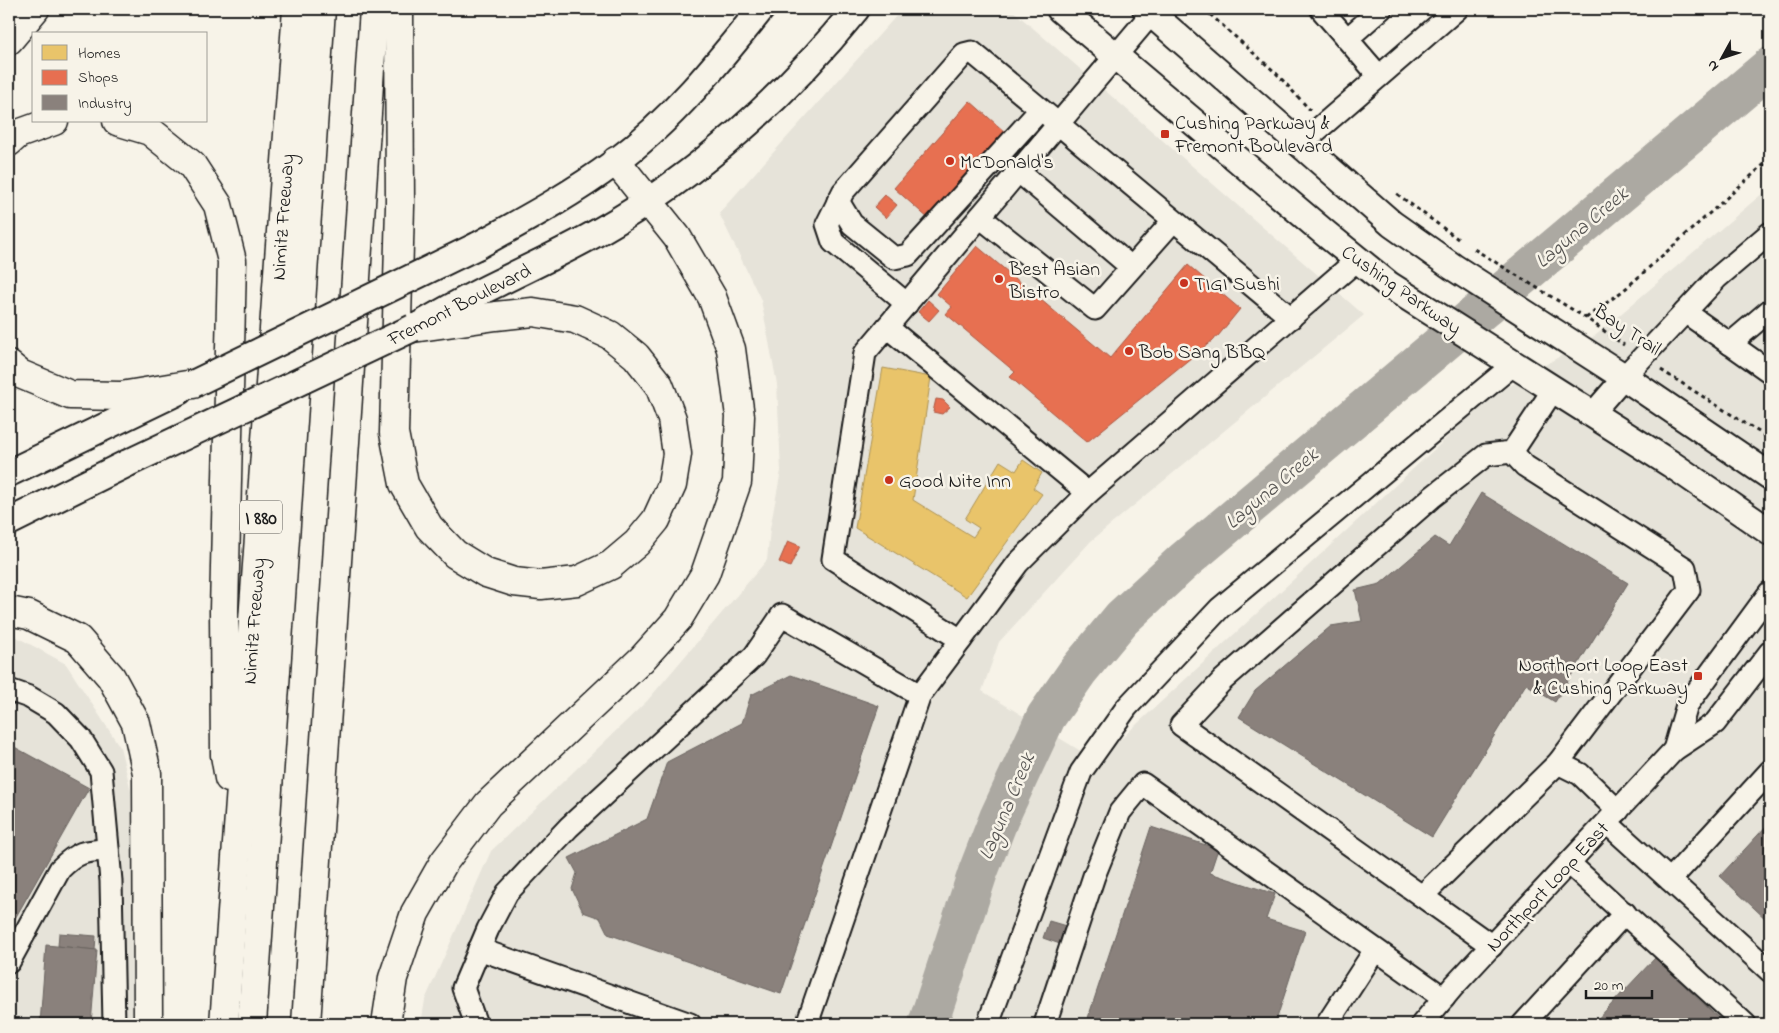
<svg xmlns="http://www.w3.org/2000/svg" width="1779" height="1033" viewBox="0 0 1779 1033" font-family="'Indie Flower',sans-serif">
<style>
.built{fill:#e6e3d9}
.homes{fill:#e9c46a;stroke:#ac9253}
.shops{fill:#e76f51;stroke:#aa5641}
.industry{fill:#8a817c;stroke:#69635f}
.lines{fill:none;stroke-linecap:round;stroke-linejoin:round}
.river{stroke:#aca9a2;stroke-width:40}
.minor-casing{stroke:#1c1c1c;stroke-width:25}
.major-casing{stroke:#1c1c1c;stroke-width:30}
.highway-casing{stroke:#1c1c1c;stroke-width:31}
.path{stroke:#1c1c1c;stroke-width:3;stroke-dasharray:4 4;stroke-linecap:butt}
.minor{stroke:#f7f3e8;stroke-width:21}
.major{stroke:#f7f3e8;stroke-width:26}
.highway{stroke:#f7f3e8;stroke-width:28}
.major-bridge-casing{stroke:#1c1c1c;stroke-width:30;stroke-linecap:butt}
.major-bridge{stroke:#f7f3e8;stroke-width:26}
.poi-dot{fill:#c8321e;stroke:#f7f3e8;stroke-width:2}
.labels{text-anchor:middle;stroke-width:5;stroke-linejoin:round;paint-order:stroke}
.shield{fill:#f7f3e8;stroke:#5e5c59;stroke-width:1}
.shield-label{font-size:19px;font-weight:bold;fill:#1c1c1c}
.poi-label{font-size:20px;fill:#1c1c1c;stroke:#f7f3e8;text-anchor:start}
.street-label{font-size:20px;fill:#1c1c1c;stroke:#f7f3e8}
.water-label{font-size:21px;font-style:italic;fill:#565452;stroke:#f7f3e8}
</style>
<rect width="100%" height="100%" fill="#f7f3e8"/>
<filter id="ink" filterUnits="userSpaceOnUse"><feTurbulence type="fractalNoise" baseFrequency=".02" numOctaves="2"/><feDisplacementMap in="SourceGraphic" scale="10" xChannelSelector="R" yChannelSelector="G"/><feConvolveMatrix kernelMatrix="1 2 1 2 8 2 1 2 1" color-interpolation-filters="sRGB"/></filter>
<g filter="url(#ink)">
<g class="built">
<polygon points="906,9 1011,9 1364,315 1091,541 999,642 982,691 1097,761 1491,397 1596,335 1770,187 1770,1024 421,1024 425,1000 491,851 647,701 767,560 770,529 781,471 777,384 761,300 719,213 898,14"/>
<polygon points="9,634 13,635 66,664 120,747 131,791 134,1024 9,1024"/>
</g>
<polygon class="homes" points="883,368 931,377 913,500 973,537 979,528 965,519 1000,461 1016,471 1023,460 1042,473 1033,488 1042,494 967,597 855,528"/>
<g class="shops">
<polygon points="970,101 1006,133 930,220 894,188"/>
<polygon points="885,195 897,205 886,218 874,207"/>
<polygon points="977,246 1110,358 1188,265 1240,309 1218,336 1087,442 1010,377 1015,372 946,314 952,307 937,294"/>
<polygon points="928,300 939,310 929,321 918,312"/>
<polygon points="936,399 943,400 950,407 942,414 933,412"/>
<polygon points="788,541 800,546 790,567 779,562"/>
</g>
<g class="industry">
<polygon points="1481,493 1628,583 1555,702 1526,684 1432,837 1239,717 1255,691 1331,626 1362,621 1355,590 1380,584 1435,537 1449,546"/>
<polygon points="791,675 879,706 781,994 608,934 600,918 583,912 572,889 577,873 569,858 647,819 667,762 742,723 751,695"/>
<polygon points="9,744 89,788 9,929"/>
<polygon points="1770,822 1770,923 1720,876"/>
<polygon points="1151,827 1218,849 1210,873 1275,894 1266,919 1305,931 1275,1024 1086,1024"/>
<polygon points="1049,921 1066,926 1060,944 1043,938"/>
<polygon points="59,933 96,936 95,950 58,946"/>
<polygon points="46,945 97,950 91,1024 40,1024"/>
<polygon points="1655,958 1725,1024 1593,1024"/>
</g>
<g class="lines">
<polyline class="river" points="928,1024 978,872 999,818 1046,717 1078,671 1122,618 1185,560 1770,67"/>
<defs>
<g id="minor">
<polyline points="1321,9 1379,76"/>
<polyline points="1152,13 865,353 833,559 961,640 1018,563 1088,493 1357,260"/>
<polyline points="1347,39 1381,9"/>
<polyline points="1301,144 1457,9"/>
<polyline points="1018,171 1131,267"/>
<polyline points="838,201 852,224 894,258 908,255 1040,110"/>
<polyline points="980,217 1095,309 1173,221"/>
<polyline points="907,304 833,242 827,224 843,192 964,54 972,52 1291,318"/>
<polyline points="1685,312 1770,372"/>
<polyline points="887,327 1088,493"/>
<polyline points="1730,344 1770,310"/>
<polyline points="1592,414 1624,377 1717,278 1770,233"/>
<polyline points="9,690 29,697 56,713 81,739 101,771 111,881 114,1024"/>
<polyline points="920,695 961,640"/>
<polyline points="1674,750 1687,705 1770,592"/>
<polyline points="1558,763 1580,774 1618,811"/>
<polyline points="1607,823 1770,971"/>
<polyline points="1569,863 1745,1024"/>
<polyline points="1670,880 1770,771"/>
<polyline points="1422,896 1558,763 1689,590 1685,568 1525,466 1512,452"/>
<polyline points="1492,946 1181,725 1223,680 1431,498 1486,455 1512,452 1553,390"/>
<polyline points="479,949 690,1024"/>
<path d="M9 962 60 869C78 851 85 851 108 850"/>
<polyline points="476,1024 463,988 488,929 507,893 569,827 754,656 782,615 920,695 807,1024"/>
<polyline points="988,1024 1081,772 1127,707 1220,608 1513,365"/>
<polyline points="1045,1024 1094,876 1120,812 1143,784 1444,998"/>
<polyline points="1327,1024 1375,950"/>
<polyline points="1422,1024 1453,987 1674,750 1715,723 1770,652"/>
<polyline points="1523,1024 1625,913"/>
</g>
<g id="major">
<polyline points="1060,9 1326,234 1389,285 1671,464 1770,532"/>
<polyline points="1146,9 1392,224 1453,267 1624,377 1770,476"/>
<path d="M477 246C524 220 571 195 614 163 672 120 717 64 761 9"/>
<path d="M418 326C444 311 471 296 498 283 532 266 567 250 600 231 697 176 786 96 856 9"/>
<polyline points="9,473 179,391"/>
<polyline points="9,522 128,463"/>
</g>
<g id="highway">
<polyline points="399,9 400,206 394,433 404,484 429,527 455,554 486,573 514,582 541,585 577,581 611,565 637,543 656,520 672,485 677,454 672,419 659,385 636,356 610,335 575,319 533,312 496,316 413,328"/>
<polyline points="9,40 35,9"/>
<polyline points="117,121 150,131 192,165 218,205 232,261 224,611 225,755 229,778"/>
<polyline points="9,142 18,134 54,121"/>
<polyline points="9,365 20,374 70,395 121,396 193,384"/>
<polyline points="9,611 29,615 78,639 111,677 136,723 147,773 148,1024"/>
<polyline points="224,1024 297,9"/>
<polyline points="252,1024 321,9"/>
<polyline points="306,1024 374,9"/>
<polyline points="386,1024 393,978 415,913 444,862 488,804 642,659 678,619 705,574 737,482 740,416 731,349 712,297 677,237 616,161"/>
</g>
</defs>
<use href="#minor" class="minor-casing"/>
<use href="#major" class="major-casing"/>
<use href="#highway" class="highway-casing"/>
<g class="path">
<polyline points="1204,9 1276,73 1310,110"/>
<polyline points="1397,194 1458,239"/>
<polyline points="1474,249 1586,318 1624,345"/>
<polyline points="1586,318 1624,290 1770,159"/>
<polyline points="1661,370 1770,439"/>
</g>
<use href="#minor" class="minor"/>
<use href="#major" class="major"/>
<use href="#highway" class="highway"/>
<defs>
<g id="major-bridge">
<polyline points="193,384 477,246"/>
<polyline points="128,463 413,328"/>
</g>
</defs>
<use href="#major-bridge" class="major-bridge-casing"/>
<use href="#major-bridge" class="major-bridge"/>
</g>
</g>
<g class="poi-dot">
<rect x="1160" y="129" width="10" height="10" rx="2.5"/>
<circle cx="950" cy="161" r="5"/>
<circle cx="999" cy="279" r="5"/>
<circle cx="1184" cy="283" r="5"/>
<circle cx="1129" cy="351" r="5"/>
<circle cx="889" cy="480" r="5"/>
<rect x="1693" y="671" width="10" height="10" rx="2.5"/>
</g>
<g class="labels">
<rect class="shield" x="240" y="500.5" width="42" height="33" rx="4"/>
<g class="shield-label">
<text x="261" y="524">I 880</text>
</g>
<g class="poi-label">
<text x="1175" y="129">Cushing Parkway &amp;<tspan x="1175" dy="23">Fremont Boulevard</tspan></text>
<text x="960" y="168">McDonald's</text>
<text x="1009" y="275">Best Asian<tspan x="1009" dy="23">Bistro</tspan></text>
<text x="1194" y="290">TIGI Sushi</text>
<text x="1139" y="358">Bob Sang BBQ</text>
<text x="899" y="487">Good Nite Inn</text>
<text x="1688" y="671" text-anchor="end">Northport Loop East<tspan x="1688" dy="23">&amp; Cushing Parkway</tspan></text>
</g>
<g class="street-label">
<text transform="translate(282 217) rotate(-86)" y="7">Nimitz Freeway</text>
<text transform="translate(1402 289) rotate(35)" y="7">Cushing Parkway</text>
<text transform="translate(459 304) rotate(-27)" y="7">Fremont Boulevard</text>
<text transform="translate(1628 329) rotate(34)" y="7">Bay Trail</text>
<text transform="translate(253 621) rotate(-86)" y="7">Nimitz Freeway</text>
<text transform="translate(1547 886) rotate(-47)" y="7">Northport Loop East</text>
</g>
<g class="water-label">
<text transform="translate(1581 227) rotate(-40)" y="7">Laguna Creek</text>
<text transform="translate(1271 488) rotate(-40)" y="7">Laguna Creek</text>
<text transform="translate(1006 806) rotate(-67)" y="7">Laguna Creek</text>
</g>
</g>
<rect width="1779" height="1033" fill="none" stroke="#f7f3e8" stroke-width="30"/>
<rect x="15" y="15" width="1749" height="1003" fill="none" stroke="#1c1c1c" stroke-width="2" filter="url(#ink)"/>
<rect x="32" y="32" width="175" height="90" fill="#f7f3e8" stroke="#9f9d96"/>
<rect x="42" y="45" width="25" height="15" fill="#e9c46a" stroke="#9f9d96"/>
<text x="78" y="58" font-size="15" fill="#1c1c1c">Homes</text>
<rect x="42" y="70" width="25" height="15" fill="#e76f51" stroke="#9f9d96"/>
<text x="78" y="82" font-size="15" fill="#1c1c1c">Shops</text>
<rect x="42" y="95" width="25" height="15" fill="#8a817c" stroke="#9f9d96"/>
<text x="78" y="108" font-size="15" fill="#1c1c1c">Industry</text>
<g transform="translate(1722 58) rotate(230)" stroke="#f7f3e8" stroke-width="4" paint-order="stroke">
<path d="M0-4L9 19L0 12L-9 19Z" fill="#1c1c1c"/>
<text y="-8" font-size="14" font-weight="bold" text-anchor="middle" fill="#1c1c1c">N</text>
</g>
<path d="M1586 990v8h66v-8" fill="none" stroke="#1c1c1c" stroke-width="2.5"/>
<text x="1594" y="990" font-size="15" fill="#1c1c1c" stroke="#f7f3e8" stroke-width="4" paint-order="stroke">20 m</text>
</svg>
